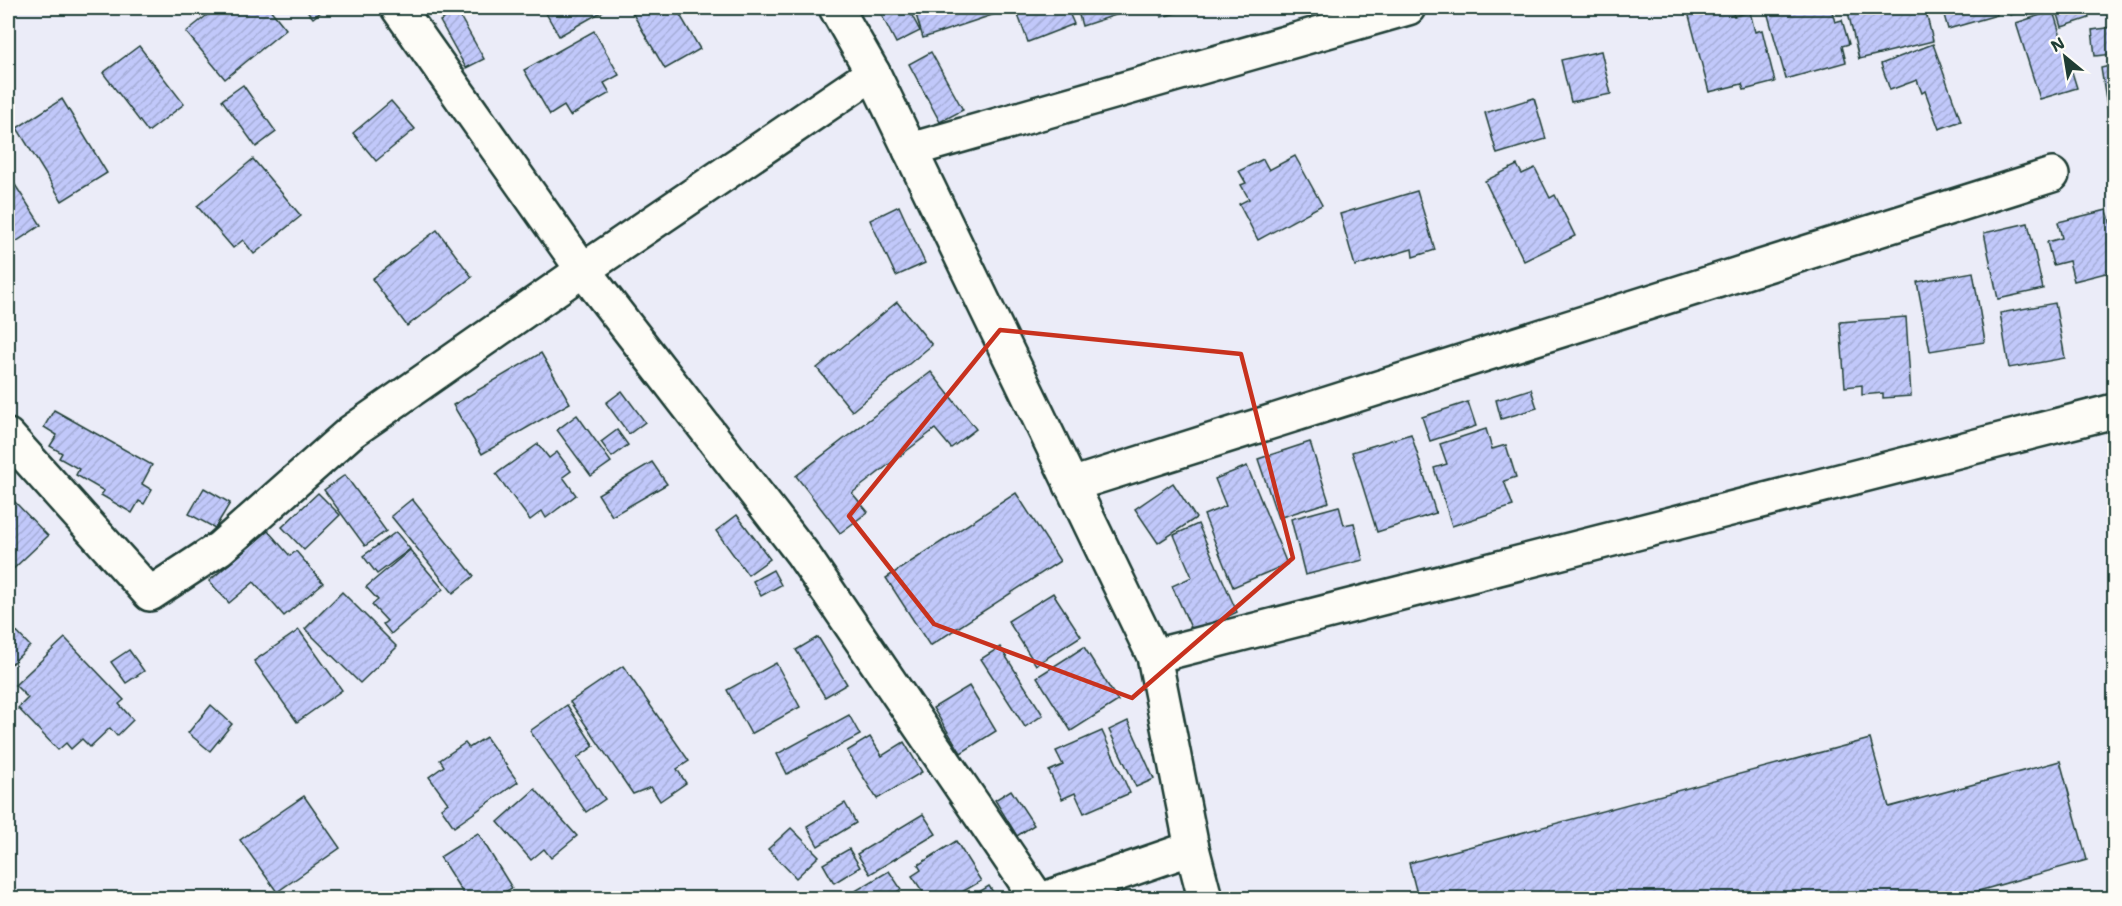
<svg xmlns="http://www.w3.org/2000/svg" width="2122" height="906" viewBox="0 0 2122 906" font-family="'Shantell Sans',sans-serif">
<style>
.building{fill:url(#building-hatch);stroke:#1f3d34;stroke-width:1.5}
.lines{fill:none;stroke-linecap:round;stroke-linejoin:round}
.minor-casing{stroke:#1f3d34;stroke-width:38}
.minor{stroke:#fdfcf7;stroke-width:33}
.marked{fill:none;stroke:#c8321e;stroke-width:4.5;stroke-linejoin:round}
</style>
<defs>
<pattern id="building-hatch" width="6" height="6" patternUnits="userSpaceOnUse" patternTransform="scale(1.5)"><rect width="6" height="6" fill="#c1c8fa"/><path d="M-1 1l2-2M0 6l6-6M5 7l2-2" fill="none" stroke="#a5add7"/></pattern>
</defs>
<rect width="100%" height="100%" fill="#ebecf8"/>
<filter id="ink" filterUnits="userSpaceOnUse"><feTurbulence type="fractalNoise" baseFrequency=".0167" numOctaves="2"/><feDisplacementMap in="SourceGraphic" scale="12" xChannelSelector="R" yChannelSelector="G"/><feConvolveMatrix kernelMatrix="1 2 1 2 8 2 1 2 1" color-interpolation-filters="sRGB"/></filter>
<g filter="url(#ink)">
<g class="building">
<polygon points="216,8 269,8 286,29 225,79 186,32"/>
<polygon points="305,8 326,8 313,18"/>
<polygon points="543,8 600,8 603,11 559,36"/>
<polygon points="632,8 676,8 700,49 665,69 630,9"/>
<polygon points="878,8 908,8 920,31 896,43"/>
<polygon points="914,8 992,8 995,14 923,38"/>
<polygon points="1037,8 1067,8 1074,24 1028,42 1018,15"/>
<polygon points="1077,8 1122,8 1122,13 1082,26"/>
<polygon points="1158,8 1195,8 1161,17"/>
<polygon points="1687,8 1731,8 1734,16 1750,12 1755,32 1762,30 1775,82 1744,90 1742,84 1709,92"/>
<polygon points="1766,8 1831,8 1835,22 1842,20 1849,44 1842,46 1846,62 1786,79"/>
<polygon points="1847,8 1925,8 1933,41 1859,59"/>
<polygon points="1942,8 1995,8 1997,15 1948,29"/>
<polygon points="2008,8 2037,8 2010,15"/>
<polygon points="2056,8 2086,8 2089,18 2062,27"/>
<polygon points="457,11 484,59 466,68 440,21"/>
<polygon points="2053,11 2077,88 2040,99 2016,23"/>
<polygon points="2114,27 2114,54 2095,56 2092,30"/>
<polygon points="594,31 619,75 604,83 610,93 570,116 564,106 550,115 524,70"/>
<polygon points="1933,44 1961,121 1939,129 1925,91 1922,93 1917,80 1890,90 1881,64"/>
<polygon points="139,46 184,104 148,132 103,73"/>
<polygon points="1601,51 1611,94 1571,102 1561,60"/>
<polygon points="931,52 963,110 940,122 909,64"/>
<polygon points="2114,65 2114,123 2110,124 2101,68"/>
<polygon points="243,85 276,132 256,147 222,100"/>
<polygon points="1534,98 1546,139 1497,154 1485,113"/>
<polygon points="62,99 107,173 62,201 17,128"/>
<polygon points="391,101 415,129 376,161 353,133"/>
<polygon points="1295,156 1322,205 1258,240 1239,204 1249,199 1241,185 1246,183 1239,171 1263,159 1269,170"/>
<polygon points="253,159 301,216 254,254 243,240 233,248 197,206"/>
<polygon points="1517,165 1522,174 1535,168 1550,198 1555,195 1575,236 1524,261 1485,181"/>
<polygon points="8,174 41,225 8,247"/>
<polygon points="1417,191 1435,250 1413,257 1412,249 1355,266 1340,214"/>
<polygon points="899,206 925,263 896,276 870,220"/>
<polygon points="2107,210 2114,237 2114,271 2074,281 2069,261 2053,265 2047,242 2062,238 2058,222"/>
<polygon points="2028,223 2043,289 1998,299 1984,233"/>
<polygon points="437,230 472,277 407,326 372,279"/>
<polygon points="1973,272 1985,342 1930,351 1917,282"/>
<polygon points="897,302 932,345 852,411 817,368"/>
<polygon points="2055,303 2065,358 2009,368 2000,313"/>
<polygon points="1906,317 1911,396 1883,398 1883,393 1862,395 1862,385 1845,387 1840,322"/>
<polygon points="541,353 570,403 482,454 453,405"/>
<polygon points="931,372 976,429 951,448 935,429 852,493 868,512 840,533 796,476"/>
<polygon points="1531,389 1537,408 1501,419 1496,400"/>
<polygon points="622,391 645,422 629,434 606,403"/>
<polygon points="1468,402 1476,426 1430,441 1422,417"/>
<polygon points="54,410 152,465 142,484 152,490 144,504 139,501 132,513 101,495 104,491 76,475 79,469 59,458 62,453 50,446 57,435 44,427"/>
<polygon points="577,415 611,462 591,476 557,430"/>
<polygon points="1486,429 1492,449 1506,445 1516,477 1504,481 1513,506 1452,526 1434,468 1447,464 1440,444"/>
<polygon points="617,430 628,445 612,457 601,442"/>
<polygon points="1411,434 1436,513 1377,532 1352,452"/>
<polygon points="1310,442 1329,502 1278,518 1258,459"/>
<polygon points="538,444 549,458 557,452 571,471 563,477 576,495 546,518 542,511 530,520 496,474"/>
<polygon points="652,462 667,484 612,516 598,494"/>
<polygon points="1247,466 1287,564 1233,587 1204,515 1226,506 1215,479"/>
<polygon points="345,475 386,531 365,546 324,490"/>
<polygon points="1173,483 1196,518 1158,543 1135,509"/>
<polygon points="204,488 230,503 215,528 189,514"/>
<polygon points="318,493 340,515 304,550 282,527"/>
<polygon points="1016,493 1060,561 930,646 886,578"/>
<polygon points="412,499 474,576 453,593 391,516"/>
<polygon points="13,500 48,536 8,574 8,505"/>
<polygon points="1339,506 1344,525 1354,523 1363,560 1305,575 1291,519"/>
<polygon points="737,515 770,559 748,575 716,531"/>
<polygon points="1198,524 1237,612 1193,632 1172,586 1192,577 1174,535"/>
<polygon points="268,531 290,556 296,551 323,583 284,616 254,582 229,603 209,581"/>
<polygon points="396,532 410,549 377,574 363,556"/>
<polygon points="410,550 443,589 391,634 383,624 387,621 372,605 378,600 366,587"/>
<polygon points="773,570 781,585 761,596 753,581"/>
<polygon points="342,592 397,647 360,683 305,629"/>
<polygon points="1053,593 1081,636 1036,665 1008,621"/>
<polygon points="8,623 30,646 8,667"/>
<polygon points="299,630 342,690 297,722 254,661"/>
<polygon points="818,637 847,684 825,697 796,650"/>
<polygon points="65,638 124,700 119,704 133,720 117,736 110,728 90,747 82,739 71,749 66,743 58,750 18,708 28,698 15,685"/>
<polygon points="1000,647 1043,715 1025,727 981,659"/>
<polygon points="1084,647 1118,701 1071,731 1037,677"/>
<polygon points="129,650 144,671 126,683 111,662"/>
<polygon points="776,663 800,707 751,734 727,690"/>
<polygon points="623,666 689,761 677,769 686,783 660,801 651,787 633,794 570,702"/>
<polygon points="969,686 996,731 961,753 933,708"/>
<polygon points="211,705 232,724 210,751 188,733"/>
<polygon points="567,705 594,746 577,758 605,799 586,812 530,731"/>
<polygon points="849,715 860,735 787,774 777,754"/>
<polygon points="1128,721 1154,779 1136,787 1109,730"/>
<polygon points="1102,731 1130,793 1084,813 1075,793 1062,799 1049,771 1063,765 1056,751"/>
<polygon points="486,737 518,782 454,827 441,808 448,803 429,777 444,766 440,760 465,743 469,748"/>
<polygon points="870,737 882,756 904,742 922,772 877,799 847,751"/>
<polygon points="1870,739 1889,807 2060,761 2087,860 1954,898 1418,898 1409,863"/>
<polygon points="535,789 577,836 551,858 544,849 531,860 498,822"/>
<polygon points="1011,790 1034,825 1017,836 995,800"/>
<polygon points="304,796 340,848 277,892 240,840"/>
<polygon points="845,803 856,823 818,846 807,826"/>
<polygon points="923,814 936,834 870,874 857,854"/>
<polygon points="791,828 819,856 796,878 768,849"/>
<polygon points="478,833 512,888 494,898 482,898 478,893 466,898 440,857"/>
<polygon points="956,841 981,881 952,898 938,898 935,894 927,898 912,876 921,870 918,865"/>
<polygon points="849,849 860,867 834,883 823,864"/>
<polygon points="889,871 901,889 895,893 899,898 848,898 847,896"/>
<polygon points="989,886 997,898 969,898"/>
</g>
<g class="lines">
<defs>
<g id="minor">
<polyline points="398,8 583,270 802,553 1037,898"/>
<polyline points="836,8 873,73 1154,656 1192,848 1205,898"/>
<polyline points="910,150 1408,8"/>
<polyline points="8,436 150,594 220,548 351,432 583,270 873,73"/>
<polyline points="1071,485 2052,175"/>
<polyline points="1154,656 2114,411"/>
<polyline points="1047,898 1192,848"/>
</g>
</defs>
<use href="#minor" class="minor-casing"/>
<use href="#minor" class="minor"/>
</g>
</g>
<path class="marked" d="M1000 330 1241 354 1293 558 1132 698 934 624 849 516Z"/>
<rect width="2122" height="906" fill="none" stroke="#fdfcf7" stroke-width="30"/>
<rect x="15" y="15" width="2092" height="876" fill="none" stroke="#1f3d34" stroke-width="2" filter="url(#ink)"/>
<g transform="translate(2065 57) rotate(330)" stroke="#fdfcf7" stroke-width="4.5" paint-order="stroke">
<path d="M0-4.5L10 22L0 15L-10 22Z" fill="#1f3d34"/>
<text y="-9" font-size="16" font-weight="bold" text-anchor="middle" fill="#1f3d34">N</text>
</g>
</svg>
